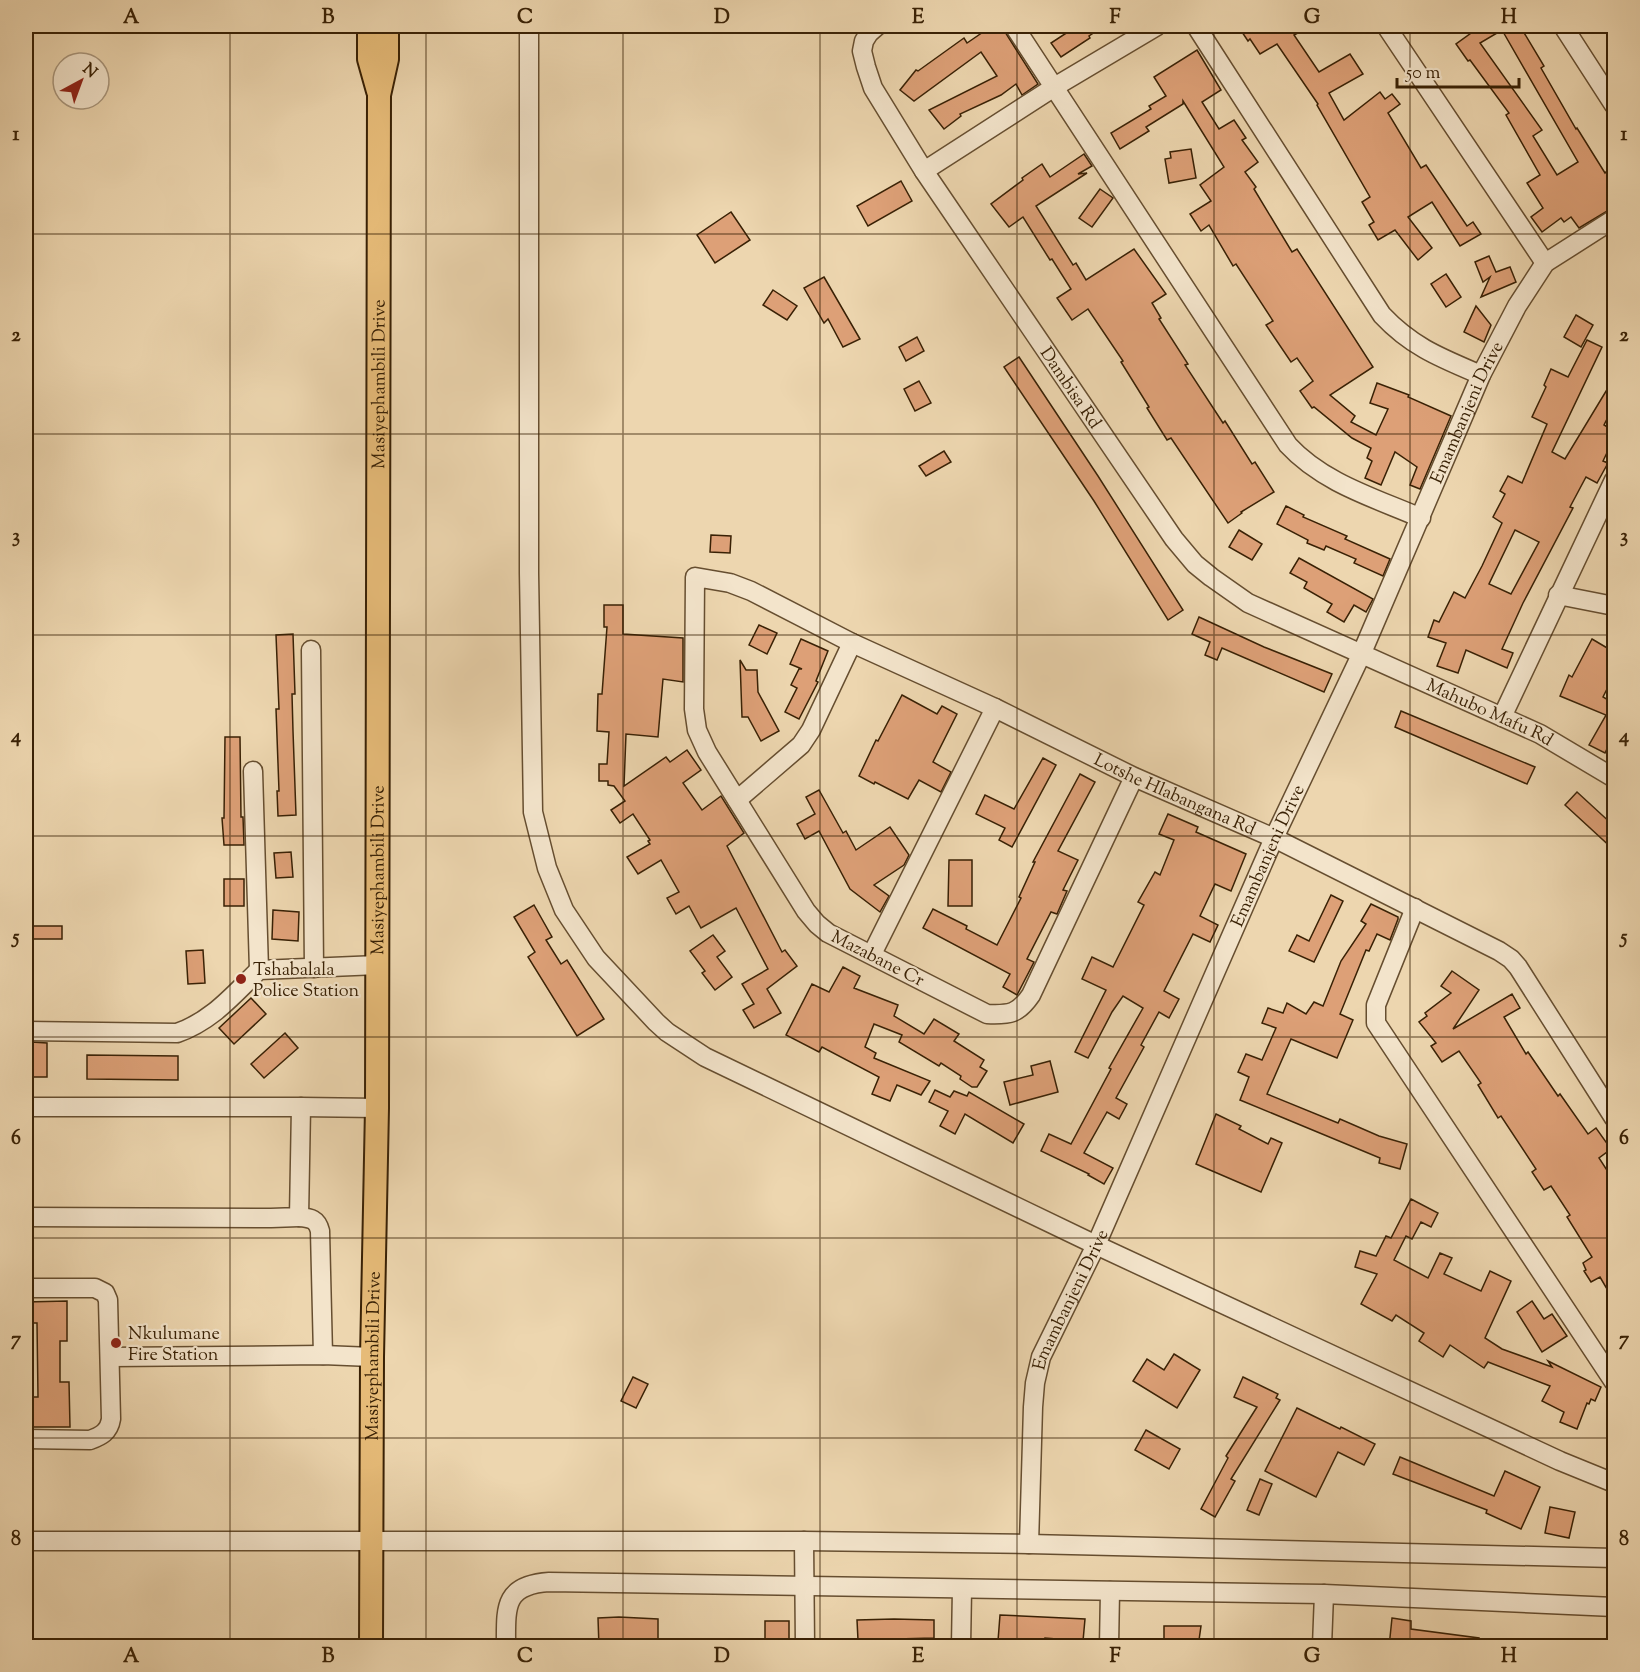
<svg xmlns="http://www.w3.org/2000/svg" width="1640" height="1672" viewBox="0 0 1640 1672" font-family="'Sorts Mill Goudy',serif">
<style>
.building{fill:#dda077;stroke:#392105;stroke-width:1.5;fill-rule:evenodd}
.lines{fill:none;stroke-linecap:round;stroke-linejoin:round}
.minor-casing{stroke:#664e30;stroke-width:21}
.major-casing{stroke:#392105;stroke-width:26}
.minor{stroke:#f3e4cb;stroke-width:18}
.major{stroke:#e6bb78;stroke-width:22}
.grid{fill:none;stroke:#392105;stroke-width:1.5;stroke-opacity:0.55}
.poi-dot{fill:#8f2418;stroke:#f3e4cb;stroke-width:2}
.labels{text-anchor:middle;stroke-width:4.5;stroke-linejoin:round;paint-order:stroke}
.street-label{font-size:18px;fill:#392105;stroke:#f3e4cb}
.poi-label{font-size:18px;fill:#392105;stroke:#f3e4cb;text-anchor:start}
.neatline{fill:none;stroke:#392105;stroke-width:2}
.grid-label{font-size:20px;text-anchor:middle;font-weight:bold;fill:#392105}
</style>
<rect width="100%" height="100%" fill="#edd6af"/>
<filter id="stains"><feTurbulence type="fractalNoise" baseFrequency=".00333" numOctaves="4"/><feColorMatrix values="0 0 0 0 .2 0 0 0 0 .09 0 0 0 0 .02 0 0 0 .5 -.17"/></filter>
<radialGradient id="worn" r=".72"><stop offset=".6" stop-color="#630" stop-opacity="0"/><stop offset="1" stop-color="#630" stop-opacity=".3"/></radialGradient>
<g class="building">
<polygon points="992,26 1003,26 1005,32 1038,84 1022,95 1016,84 1001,95 960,114 961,116 944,129 929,110 997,76 981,52 914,101 900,90 916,70 918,71 964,38 967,43"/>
<polygon points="1077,26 1104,26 1089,36 1090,38 1061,57 1051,43"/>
<polygon points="1238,26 1311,26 1294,35 1319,72 1350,54 1363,74 1329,93 1344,120 1380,92 1385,99 1392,94 1400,104 1388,113 1421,168 1426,165 1467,226 1473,222 1481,234 1460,246 1432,202 1408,217 1432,248 1418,260 1395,230 1378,240 1369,225 1374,222 1362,202 1370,197 1317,105 1318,104 1277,44 1260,54 1250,39 1248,41"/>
<path d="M1481 26H1520L1544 66 1541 68 1576 129 1577 128 1605 173 1607 171 1614 183V207L1579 228 1571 217 1564 222 1561 218 1542 232 1531 217 1543 208 1527 183 1540 175 1506 115 1509 113 1470 60 1468 61 1456 44ZM1502 30 1578 162 1557 175 1533 136 1542 130 1480 43Z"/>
<polygon points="1197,50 1221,90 1202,102 1219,129 1234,120 1246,138 1242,140 1258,162 1245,172 1256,187 1254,189 1292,252 1297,249 1373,367 1330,395 1355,416 1351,422 1376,435 1388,409 1370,403 1377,383 1409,395 1408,397 1451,416 1420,489 1410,485 1417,467 1395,452 1381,485 1365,478 1372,461 1367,458 1371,448 1352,438 1314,407 1312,408 1300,391 1313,381 1297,358 1291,362 1266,325 1273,321 1236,264 1233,266 1209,225 1201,231 1190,214 1211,201 1200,185 1224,167 1183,101 1183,104 1146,127 1149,131 1120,149 1111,133 1151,109 1149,106 1166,96 1154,77"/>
<polygon points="1191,149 1196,178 1169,183 1165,159 1171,158 1170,152"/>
<polygon points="1084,154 1092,166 1078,174 1087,173 1036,206 1073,265 1076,263 1086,280 1134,249 1166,294 1152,303 1161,318 1159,319 1188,364 1185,365 1223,423 1225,421 1252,464 1255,462 1274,492 1241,512 1242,513 1228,523 1171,438 1167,440 1147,408 1149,407 1121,362 1123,361 1088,309 1072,320 1057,298 1071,289 1052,259 1050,260 1023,217 1009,227 991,204 1023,180 1022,178 1042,164 1050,177"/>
<polygon points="901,181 912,201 868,226 857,206"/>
<polygon points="1100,189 1113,198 1092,227 1079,218"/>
<polygon points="731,212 750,240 715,263 697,235"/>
<polygon points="1489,256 1496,272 1510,267 1516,282 1481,297 1490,277 1483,282 1475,262"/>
<polygon points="1446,274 1461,297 1446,307 1431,284"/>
<polygon points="824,277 860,339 843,347 828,319 824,323 804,288"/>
<polygon points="773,290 797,306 787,320 763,305"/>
<polygon points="1476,306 1491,325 1484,342 1464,332"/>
<polygon points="1576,315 1593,325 1581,347 1564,337"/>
<polygon points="917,337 924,351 906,361 899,347"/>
<path d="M1587 340 1602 347 1552 452 1565 459 1614 378V405L1604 425 1614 431V438L1603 461 1608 463 1597 483 1586 477 1570 507 1573 508 1523 603 1502 649 1513 653 1507 668 1466 650 1458 673 1437 666 1446 643 1428 637 1434 620 1439 622 1454 592 1465 598 1482 566 1502 523 1493 517 1505 494 1500 491 1508 476 1522 483 1547 424 1532 417 1546 387 1544 385 1551 369 1568 377ZM1515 530 1539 542 1511 594 1489 584Z"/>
<polygon points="1019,357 1098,476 1183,610 1168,620 1094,501 1004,367"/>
<polygon points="919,381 931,403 915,411 904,389"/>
<polygon points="944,451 951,462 926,476 919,466"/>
<polygon points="1286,506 1304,515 1303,517 1347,536 1345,539 1390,559 1383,576 1354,563 1356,559 1326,546 1324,550 1307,543 1308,540 1277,524"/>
<polygon points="1239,530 1262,544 1252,560 1229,547"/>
<polygon points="711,535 731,536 730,553 710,552"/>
<polygon points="1299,558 1373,599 1366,612 1354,605 1344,622 1327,612 1332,604 1304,588 1307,582 1290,573"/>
<polygon points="604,605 623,605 623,634 683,638 683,682 663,679 658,737 626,734 624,786 666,757 670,762 687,750 701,770 683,783 702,810 721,796 744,833 727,846 782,952 785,950 797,966 767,989 781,1013 754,1028 743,1010 754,1004 742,984 768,969 736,908 701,928 689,906 676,914 667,898 679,892 661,860 638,874 627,857 650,844 648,841 650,840 633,814 620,823 611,810 625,801 614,786 608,785 608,781 599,781 599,764 607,764 609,732 597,731 598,694 602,694 607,627 604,627"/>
<polygon points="1199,617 1264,647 1332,674 1324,692 1222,648 1217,660 1205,655 1210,642 1192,634"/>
<polygon points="759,625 777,633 767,654 749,645"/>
<polygon points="293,634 295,694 292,694 293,731 296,815 278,816 277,791 279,791 276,709 279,709 276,635"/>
<polygon points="801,639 828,651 816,681 818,682 799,719 785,712 797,688 791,685 799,669 802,669 790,664"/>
<polygon points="1592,639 1614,652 1614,675 1603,697 1613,703 1614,700 1614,734 1605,753 1589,745 1606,715 1560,696 1569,675 1572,677"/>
<polygon points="740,660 746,670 757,670 758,692 779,731 761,741 748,717 742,717"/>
<polygon points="902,695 937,714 942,706 957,714 933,762 951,772 941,792 919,780 908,799 875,782 874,784 859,776 876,740 878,741"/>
<polygon points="1401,711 1535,767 1527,784 1395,727"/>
<polygon points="225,737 240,737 241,817 243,817 244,845 224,845 222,818 224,818"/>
<polygon points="1043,758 1056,765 1012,847 999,840 1005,828 976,814 985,795 1014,809"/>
<polygon points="1080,774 1095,782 1058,851 1078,860 1063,890 1067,891 1057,914 1051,912 1027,959 1034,962 1017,995 1003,987 1010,974 923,928 933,909 967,926 966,929 997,945 1021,898 1019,897 1035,862 1033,862"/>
<polygon points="819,790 843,833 846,831 856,850 890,827 909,855 904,865 874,885 889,896 880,912 850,889 819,831 805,839 797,824 815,814 806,797"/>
<polygon points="1577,792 1614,826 1614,850 1565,805"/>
<polygon points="1168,814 1198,827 1196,832 1246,854 1231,891 1215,884 1200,916 1218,925 1210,942 1193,934 1164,991 1179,999 1169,1018 1159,1012 1141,1045 1144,1047 1116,1098 1127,1104 1119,1119 1107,1112 1084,1153 1113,1168 1104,1184 1088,1175 1089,1174 1041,1151 1049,1134 1071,1144 1111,1069 1109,1068 1143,1008 1123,996 1112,1012 1088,1058 1075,1052 1106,990 1082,979 1092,957 1113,967 1144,905 1138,902 1155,872 1160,875 1174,840 1159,834"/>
<polygon points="291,852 293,877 276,878 274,853"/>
<polygon points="949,860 972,860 972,906 948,906"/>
<rect x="224" y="879" width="20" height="27"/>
<polygon points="1331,895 1343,901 1314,962 1289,951 1297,935 1309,941"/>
<polygon points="1371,904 1398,917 1398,919 1390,940 1377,934 1369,951 1366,950 1340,1014 1353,1020 1337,1058 1291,1039 1267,1094 1338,1123 1340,1119 1379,1136 1407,1144 1400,1169 1379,1163 1380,1158 1240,1100 1249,1077 1238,1072 1246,1054 1262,1060 1276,1028 1262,1023 1268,1008 1283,1013 1287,1003 1306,1014 1314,1002 1323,1006 1341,961 1366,924 1361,921"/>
<polygon points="534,905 552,937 546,940 561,964 567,960 604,1019 577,1036 528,957 535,952 514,917"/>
<polygon points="273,910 299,912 298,941 272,939"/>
<rect x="28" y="926" width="34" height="13"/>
<polygon points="713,935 725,951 717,957 732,977 715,990 702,973 705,971 690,951"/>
<polygon points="203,950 205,983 188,984 186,951"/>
<polygon points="843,967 860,976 854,988 898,1005 894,1016 924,1034 934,1019 959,1034 954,1041 984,1060 980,1067 987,1071 977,1087 972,1087 960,1079 961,1076 941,1063 939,1066 899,1042 902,1035 874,1024 865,1047 876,1053 874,1058 930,1081 921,1095 897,1085 890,1101 872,1094 879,1077 822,1047 819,1052 786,1035 812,984 829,992"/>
<polygon points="1452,971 1479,990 1453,1029 1512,994 1520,1008 1504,1017 1526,1054 1528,1052 1558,1096 1560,1094 1588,1134 1596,1128 1611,1149 1599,1158 1614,1181 1614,1301 1600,1277 1591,1282 1584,1271 1586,1270 1583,1263 1592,1257 1567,1217 1570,1215 1551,1186 1544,1190 1532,1172 1536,1169 1501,1116 1498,1118 1478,1085 1481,1083 1459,1051 1442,1062 1431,1046 1436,1043 1419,1022 1427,1016 1425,1013 1451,993 1441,986"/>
<polygon points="251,998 266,1014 234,1044 219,1028"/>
<polygon points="285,1033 298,1048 264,1078 251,1064"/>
<polygon points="31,1042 47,1043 47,1077 31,1077"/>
<polygon points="87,1055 178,1056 178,1080 87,1079"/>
<polygon points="1050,1061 1058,1092 1010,1105 1004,1082 1033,1075 1031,1066"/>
<polygon points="935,1090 950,1097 954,1091 967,1096 969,1092 1024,1124 1013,1143 965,1114 955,1134 940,1126 948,1111 929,1102"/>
<polygon points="1216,1114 1241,1126 1239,1129 1268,1144 1271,1138 1282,1143 1261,1192 1196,1164"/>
<polygon points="1411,1199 1438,1213 1431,1227 1421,1222 1412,1239 1406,1236 1394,1260 1428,1278 1440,1253 1452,1258 1444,1274 1481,1291 1490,1271 1511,1281 1485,1338 1502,1349 1552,1367 1548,1361 1601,1387 1595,1401 1591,1399 1589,1404 1587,1403 1577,1429 1560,1422 1564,1412 1542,1401 1550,1386 1488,1362 1484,1368 1450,1345 1443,1357 1419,1341 1424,1333 1396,1315 1392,1321 1361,1304 1377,1274 1355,1267 1360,1251 1376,1256 1386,1236 1391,1238"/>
<polygon points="67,1301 67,1341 60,1341 60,1382 69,1382 70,1427 26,1427 26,1397 38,1397 37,1323 26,1323 26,1302"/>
<polygon points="1532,1301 1544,1319 1552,1314 1567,1336 1542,1352 1517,1312"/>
<polygon points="1174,1354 1200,1370 1177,1408 1133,1381 1147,1359 1164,1370"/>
<polygon points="633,1377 648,1384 636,1408 621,1401"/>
<polygon points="1243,1377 1278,1394 1276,1398 1280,1400 1231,1479 1235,1481 1215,1517 1201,1509 1228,1458 1226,1456 1257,1407 1234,1397"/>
<polygon points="1297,1408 1340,1429 1341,1427 1375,1444 1364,1465 1338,1452 1316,1497 1265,1471"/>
<polygon points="1146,1430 1180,1449 1169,1469 1135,1450"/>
<polygon points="1400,1457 1494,1496 1505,1471 1540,1487 1521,1529 1486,1513 1487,1510 1393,1474"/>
<polygon points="1260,1479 1272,1484 1259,1515 1247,1510"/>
<polygon points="1550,1507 1575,1512 1569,1538 1545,1533"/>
<polygon points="1000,1615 1085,1619 1083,1641 1045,1638 1045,1645 998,1641"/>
<polygon points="619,1617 658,1619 658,1647 599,1647 598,1618"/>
<polygon points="1392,1618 1411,1621 1411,1629 1479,1638 1479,1647 1389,1647"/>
<polygon points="894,1619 934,1620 934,1638 858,1640 857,1620"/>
<rect x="765" y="1621" width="24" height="26"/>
<polygon points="1164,1626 1201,1626 1198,1647 1164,1647"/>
</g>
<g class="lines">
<defs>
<g id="minor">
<polyline points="529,26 529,573 533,812 547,868 564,910 596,958 656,1022 667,1032 705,1057 1096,1245 1560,1461 1614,1483"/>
<path id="s1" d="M877 26 869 33 864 41 862 51 866 67 873 88 924 171 1174 539 1195 564 1211 577 1248 603 1540 734 1614 778"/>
<path d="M1014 26 1288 445C1323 483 1375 498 1421 518"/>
<path d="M1196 26 1382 315C1412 347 1441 358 1481 375"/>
<polyline points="1386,26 1545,263"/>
<polyline points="1563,26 1614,105"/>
<polyline points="924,171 1056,86 1157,26"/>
<polyline points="1558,595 1614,606"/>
<polyline points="311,650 314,968"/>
<polyline points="1502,717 1614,480"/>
<polyline points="253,771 259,970"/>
<path id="s2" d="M1134 777 1031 995C1018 1014 1010 1015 987 1014L828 933 817 924 806 911 707 752 697 730 694 709 695 577 730 583 751 591 852 643 995 708 1134 777 1274 838 1499 951 1511 959 1518 967 1614 1118"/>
<polyline points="737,800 801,745 811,730 852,643"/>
<polyline points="1415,908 1376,1005 1376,1023 1614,1382"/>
<polyline points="872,954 995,708"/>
<path d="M26 1031 177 1033C212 1021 233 995 259 970L378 965"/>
<polyline points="26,1107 301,1107 299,1217 271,1218 26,1217"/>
<polyline points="301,1107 377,1108"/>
<path d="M299 1217C311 1218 317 1219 320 1231L323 1355"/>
<path d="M26 1288H95L105 1293 108 1300 111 1419C109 1432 101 1436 90 1440L26 1439"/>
<polyline points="110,1357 323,1355 372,1357"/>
<polyline points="26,1541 804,1541 1029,1544 1614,1558"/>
<polyline points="804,1541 805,1646"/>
<path id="s3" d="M1029 1544 1033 1407 1035 1383 1041 1357 1096 1245 1274 838 1361 655 1481 375 1517 306 1545 263 1614 219"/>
<path d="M506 1646C506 1608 503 1585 549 1582L1324 1594 1614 1607"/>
<polyline points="961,1646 962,1589"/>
<polyline points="1109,1646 1110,1591"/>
<polyline points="1322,1646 1324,1594"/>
</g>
<g id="major">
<polyline points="369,26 369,59 378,91"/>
<path id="s4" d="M371 1646 372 1357 377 1108 379 95 387 59V26"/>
</g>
</defs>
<use href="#minor" class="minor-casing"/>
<use href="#major" class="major-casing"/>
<use href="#minor" class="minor"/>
<use href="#major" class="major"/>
</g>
<path class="grid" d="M230 26V1646M426 26V1646M623 26V1646M820 26V1646M1017 26V1646M1214 26V1646M1410 26V1646M26 234H1614M26 434H1614M26 635H1614M26 836H1614M26 1037H1614M26 1238H1614M26 1438H1614"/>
<g class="poi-dot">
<circle cx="241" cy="979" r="6"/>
<circle cx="116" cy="1343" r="6"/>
</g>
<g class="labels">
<g class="street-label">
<text dy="6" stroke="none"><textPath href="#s4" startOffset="1262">Masiyephambili Drive</textPath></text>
<text dy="6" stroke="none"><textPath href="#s1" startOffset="428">Dambisa Rd</textPath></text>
<text dy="6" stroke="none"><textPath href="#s3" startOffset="1224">Emambanjeni Drive</textPath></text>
<text dy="6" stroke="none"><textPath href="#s1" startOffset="975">Mahubo Mafu Rd</textPath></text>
<text dy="6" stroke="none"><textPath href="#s2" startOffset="1395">Lotshe Hlabangana Rd</textPath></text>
<text dy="6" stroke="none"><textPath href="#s3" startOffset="738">Emambanjeni Drive</textPath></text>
<text dy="6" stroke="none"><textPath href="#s4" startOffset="776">Masiyephambili Drive</textPath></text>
<text transform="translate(878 958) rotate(27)" y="6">Mazabane Cr</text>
<text dy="6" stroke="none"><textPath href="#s3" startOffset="252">Emambanjeni Drive</textPath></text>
<text dy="6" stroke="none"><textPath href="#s4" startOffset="290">Masiyephambili Drive</textPath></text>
</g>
<g class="poi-label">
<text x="253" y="975">Tshabalala<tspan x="253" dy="21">Police Station</tspan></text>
<text x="128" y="1339">Nkulumane<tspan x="128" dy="21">Fire Station</tspan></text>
</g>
</g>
<rect width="1640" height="1672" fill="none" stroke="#edd6af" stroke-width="66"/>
<g transform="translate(81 81) rotate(41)"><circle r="28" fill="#f3e4cb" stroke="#a9967c" stroke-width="1.5"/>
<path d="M0-4.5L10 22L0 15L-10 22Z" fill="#8f2418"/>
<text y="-9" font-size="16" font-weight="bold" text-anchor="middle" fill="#392105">N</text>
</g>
<path d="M1397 78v9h122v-9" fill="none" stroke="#392105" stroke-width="3"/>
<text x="1406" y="78" font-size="18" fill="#392105" stroke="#f3e4cb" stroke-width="4.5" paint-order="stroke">50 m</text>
<rect x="33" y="33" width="1574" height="1606" class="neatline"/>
<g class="grid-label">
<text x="131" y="23">A</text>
<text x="328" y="23">B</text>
<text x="525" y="23">C</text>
<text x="722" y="23">D</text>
<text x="918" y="23">E</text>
<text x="1115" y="23">F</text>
<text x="1312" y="23">G</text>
<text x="1509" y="23">H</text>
<text x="16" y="140">1</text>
<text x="1624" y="140">1</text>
<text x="16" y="341">2</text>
<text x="1624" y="341">2</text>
<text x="16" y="542">3</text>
<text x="1624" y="542">3</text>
<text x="16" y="742">4</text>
<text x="1624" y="742">4</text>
<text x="16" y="943">5</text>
<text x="1624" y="943">5</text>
<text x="16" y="1144">6</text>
<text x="1624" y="1144">6</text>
<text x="16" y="1345">7</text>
<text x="1624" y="1345">7</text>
<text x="16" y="1545">8</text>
<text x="1624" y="1545">8</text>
<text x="131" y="1662">A</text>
<text x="328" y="1662">B</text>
<text x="525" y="1662">C</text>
<text x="722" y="1662">D</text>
<text x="918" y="1662">E</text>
<text x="1115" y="1662">F</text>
<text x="1312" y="1662">G</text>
<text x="1509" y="1662">H</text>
</g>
<rect width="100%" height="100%" filter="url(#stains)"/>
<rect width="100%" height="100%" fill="url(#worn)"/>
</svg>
